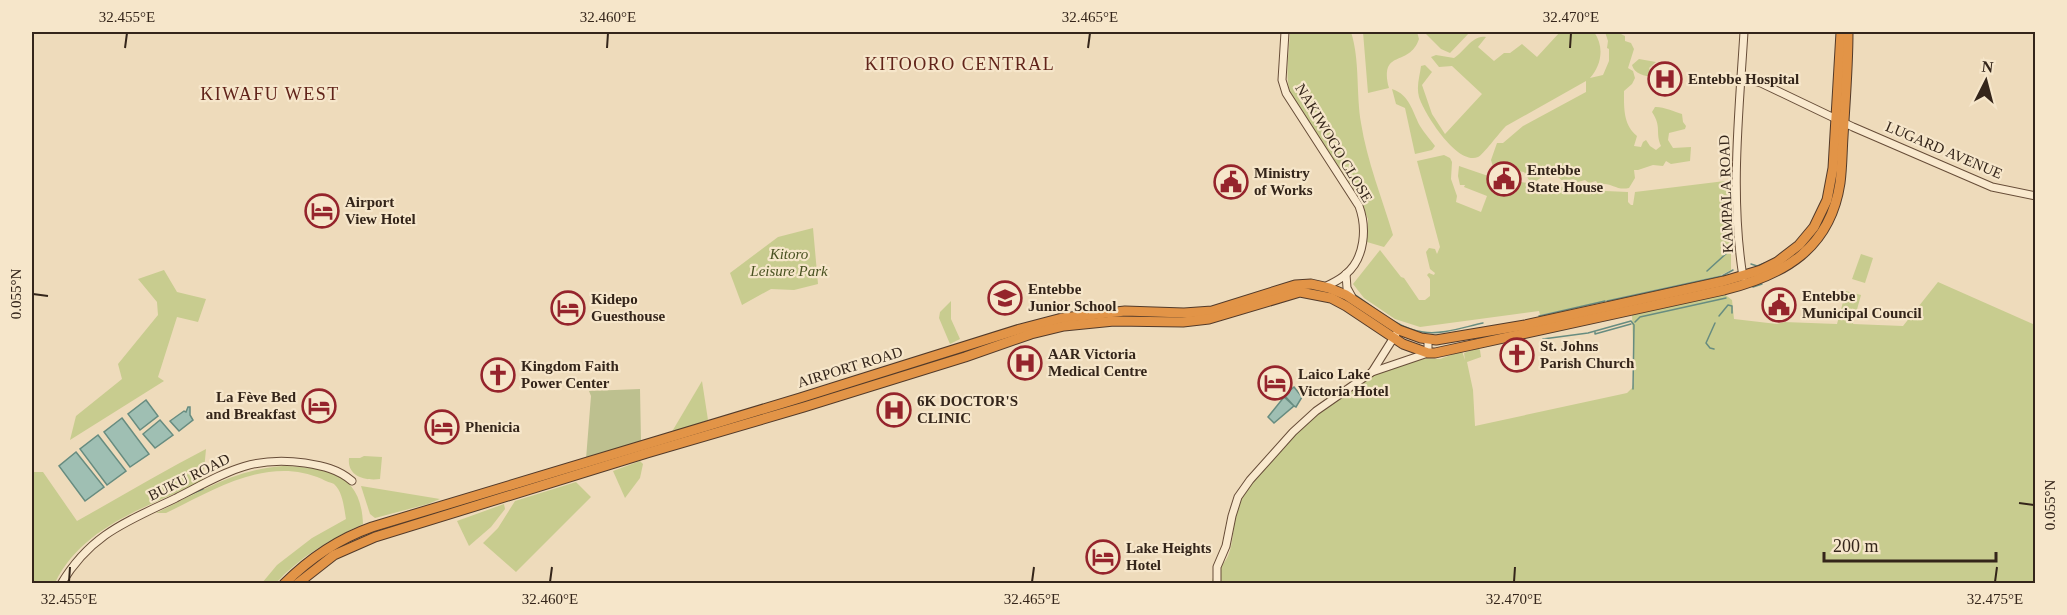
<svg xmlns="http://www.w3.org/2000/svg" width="2067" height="615" viewBox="0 0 2067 615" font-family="Georgia,serif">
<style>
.green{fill:#c8cc8f}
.cemetery{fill:#bdc08f}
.water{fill:#9fbfb3;stroke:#678c80;stroke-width:1.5}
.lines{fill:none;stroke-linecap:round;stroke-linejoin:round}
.stream{stroke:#678c80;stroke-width:1.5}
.secondary-casing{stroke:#674d38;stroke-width:9}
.highway-casing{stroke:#523a2a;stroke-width:11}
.secondary{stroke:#f9e9ce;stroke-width:7}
.highway{stroke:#e29447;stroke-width:9}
.ticks{fill:none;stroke:#34251a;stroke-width:2}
.labels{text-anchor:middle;stroke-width:4.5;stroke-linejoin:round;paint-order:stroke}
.poi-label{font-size:15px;font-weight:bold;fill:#34251a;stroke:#f6e6ca;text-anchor:start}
.street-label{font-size:15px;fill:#34251a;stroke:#f6e6ca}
.park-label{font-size:15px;font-style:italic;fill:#485120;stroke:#f6e6ca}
.quarter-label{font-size:18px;letter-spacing:1.5px;fill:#612319;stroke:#f6e6ca}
.neatline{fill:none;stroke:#34251a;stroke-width:2}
.ticks-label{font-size:15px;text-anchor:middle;fill:#34251a}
</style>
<rect width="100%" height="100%" fill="#eedbbb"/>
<g class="green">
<path d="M1290 32H1351C1360 60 1356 93 1361 123 1367 161 1382 198 1393 235L1384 247 1367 242 1368 219 1355 191 1290 94C1285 74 1289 52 1290 32Z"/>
<path d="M1363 32H1417L1419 39C1409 68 1379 48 1389 88L1368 93Z"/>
<polygon points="1424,32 1470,32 1450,53 1441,49"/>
<path d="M1560 32H1594C1605 47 1601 66 1590 78L1603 75 1609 61V49L1607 48 1608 41 1605 32H1617L1625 36V41L1631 43 1634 49 1628 68 1633 71 1635 78 1632 84 1624 91C1624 107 1623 125 1637 136L1634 146 1641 147 1643 142 1646 140 1650 146 1656 150 1661 146C1655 132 1662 127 1652 112L1655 107C1661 106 1676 112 1682 114L1683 122 1686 126 1685 129 1669 133 1668 140 1673 148 1691 147 1690 161 1671 164 1666 161 1663 166 1653 165 1638 170H1634L1635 178 1629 188C1616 191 1612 182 1598 184L1596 181 1589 183 1585 180 1578 182 1573 179 1564 182 1558 177 1545 175 1536 181 1529 180 1524 172 1493 167 1491 160 1497 143H1503L1523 126 1586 92V81L1506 126C1499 133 1483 155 1478 157 1457 166 1424 113 1419 97 1416 86 1420 75 1421 66L1425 65 1432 72 1422 85 1432 114 1445 134 1482 94 1452 66 1439 67 1431 57 1436 55 1454 58C1465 51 1473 34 1486 37L1478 47 1494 61 1504 53H1510L1522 44 1537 57Z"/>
<path d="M1639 59 1656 62 1649 68 1653 77C1645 76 1634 74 1632 65Z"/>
<path d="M1392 89C1410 95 1412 111 1420 126 1424 133 1430 139 1435 146L1432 150 1415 154 1405 108 1396 104Z"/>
<polygon points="1444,155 1450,158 1452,162 1451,179 1457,196 1456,202 1481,212 1487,196 1464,187 1465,185 1460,185 1458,176 1459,166 1497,179 1583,190 1628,192 1628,202 1631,205 1633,205 1635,192 1725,181 1729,183 1731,188 1731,270 1719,276 1540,315 1539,311 1420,327 1395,319 1364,298 1353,284 1380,250 1401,277 1404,278 1419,300 1425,300 1430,296 1430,279 1427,275 1429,273 1434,275 1435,273 1430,269 1426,252 1429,248 1435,249 1437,254 1440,247 1417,161"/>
<polygon points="813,228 818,284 794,290 771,289 742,305 730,273 778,237"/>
<polygon points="1861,254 1873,258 1865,283 1852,279"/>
<polygon points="164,270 177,292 206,299 198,322 177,317 158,377 164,381 70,440 76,416 122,379 118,364 158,315 157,302 138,279"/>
<path d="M1938 282 2035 325V583L1212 584C1212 572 1223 567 1228 556 1235 540 1232 519 1239 502 1252 474 1304 423 1329 404L1334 403 1359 379 1422 358 1440 359 1462 351 1465 360 1464 353 1478 348 1480 350 1481 357 1467 362 1473 390 1475 426 1627 393 1632 388 1634 381 1632 313 1723 293 1732 300 1734 319 1777 324 1784 322 1837 324 1846 291 1861 295 1853 324 1903 326Z"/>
<polygon points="951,301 951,319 960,339 950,344 939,318 940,312"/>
<polygon points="981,345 980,348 824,398 663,444"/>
<polygon points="702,381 708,420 670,435"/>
<path d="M206 449 203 481C149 506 82 526 55 583H32V472H43L77 521C120 497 162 472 206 449Z"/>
<path d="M364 456 382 457 380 479C364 481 347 476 349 458H360Z"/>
<polygon points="640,461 643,464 640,478 625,498 613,471"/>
<path d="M283 466C326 468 361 471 363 524 330 539 300 557 276 583H262L277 565 312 538 346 519C344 508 343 492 334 484 332 483 325 481 322 479 268 455 214 490 166 513H156C197 493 236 469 283 466Z"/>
<polygon points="576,482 591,497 516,572 483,543 498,528 515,501"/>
<polygon points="361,486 440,499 428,504 375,518 370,514"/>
<polygon points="504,504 505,509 491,527 469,546 457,521"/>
</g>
<polygon class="cemetery" points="640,389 641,441 586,459 591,396 589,391"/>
<g class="water">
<polygon points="1294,387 1302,397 1296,407 1294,406 1274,423 1268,417 1284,397 1294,406 1284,395"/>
<polygon points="146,400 158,416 140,430 128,414"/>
<polygon points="188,407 190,407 190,415 193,420 179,431 170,421 184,411 186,412"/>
<polygon points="122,418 149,454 130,467 104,432"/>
<polygon points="160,420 173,435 155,448 143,434"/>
<polygon points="98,435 126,471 107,485 80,449"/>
<polygon points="76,452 104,487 85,501 59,466"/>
</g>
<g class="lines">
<g class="stream">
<polyline points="1751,264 1757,266 1765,263"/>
<polyline points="1707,271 1729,251"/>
<polyline points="1753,287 1762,284"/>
<path d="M1354 294C1375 308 1397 328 1423 332 1442 335 1464 327 1483 323"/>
<polyline points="1607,301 1722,276 1733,270"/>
<polyline points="1539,316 1605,301"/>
<polyline points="1719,316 1728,305 1732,306 1732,313"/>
<polyline points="1635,322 1640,317 1726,298"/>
<polyline points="1595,332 1595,334 1631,324"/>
<polyline points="1543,339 1588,333 1631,321 1634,325 1633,389"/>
<polyline points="1714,349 1710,348 1706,343 1715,323"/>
<polyline points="182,498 203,489"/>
</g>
<defs>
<g id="secondary">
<path d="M1285 32 1282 80 1286 93 1359 206C1367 228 1365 258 1346 274 1340 280 1332 283 1325 287"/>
<polyline points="1742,78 1761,83 1853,127 1992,187 2036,196"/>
<polyline points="1346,274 1347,288 1352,297"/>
<path d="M1743 277C1730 195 1739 113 1744 32"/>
<polyline points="1372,372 1396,334"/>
<path d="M61 584C91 534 126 522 176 498 223 474 250 455 305 463 323 466 338 469 352 481"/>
<polyline points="1217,584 1217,567 1226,546 1232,516 1238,497 1250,480 1293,432 1316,411 1372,372 1428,353 1428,340"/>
</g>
<g id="highway">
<path d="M284 584C309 559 338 539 372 527L800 398 1020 329 1062 318 1125 311 1184 313 1212 311 1295 285 1311 284 1329 288 1346 295 1399 330 1421 338 1436 340 1525 325 1724 281 1761 270 1777 262 1799 245 1814 227 1827 200 1833 168 1841 32"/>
<path d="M297 584 334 555 375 537 647 453 804 407 965 357 1031 334 1064 326 1114 321 1183 322 1209 319 1300 292 1331 298 1346 306 1403 344 1428 353H1435L1724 290C1784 275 1830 249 1840 183 1842 168 1842 152 1843 137 1845 102 1848 67 1848 32"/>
</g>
</defs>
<use href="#secondary" class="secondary-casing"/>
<use href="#highway" class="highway-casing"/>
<use href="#secondary" class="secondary"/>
<use href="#highway" class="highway"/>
</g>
<path class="ticks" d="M125 48 127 33M607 48 608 33M1088 48 1090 33M1570 48 1571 33M33 294 48 296M2019 503 2034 505M69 582 70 567M550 582 552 567M1032 582 1034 567M1514 582 1515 567M1995 582 1997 567"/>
<defs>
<symbol id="hospital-ring" viewBox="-11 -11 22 22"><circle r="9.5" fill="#f6e6ca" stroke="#95242c" stroke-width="1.5"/><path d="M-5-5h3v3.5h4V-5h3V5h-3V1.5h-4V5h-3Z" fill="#95242c"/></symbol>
<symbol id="civic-ring" viewBox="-11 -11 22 22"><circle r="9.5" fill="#f6e6ca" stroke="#95242c" stroke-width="1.5"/><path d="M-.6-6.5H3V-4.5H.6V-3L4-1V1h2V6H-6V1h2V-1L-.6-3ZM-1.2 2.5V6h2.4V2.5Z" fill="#95242c"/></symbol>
<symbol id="hotel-ring" viewBox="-11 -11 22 22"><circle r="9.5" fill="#f6e6ca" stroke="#95242c" stroke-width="1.5"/><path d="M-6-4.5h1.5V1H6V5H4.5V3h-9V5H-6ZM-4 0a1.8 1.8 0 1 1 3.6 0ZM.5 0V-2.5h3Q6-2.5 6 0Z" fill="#95242c"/></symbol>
<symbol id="school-ring" viewBox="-11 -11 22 22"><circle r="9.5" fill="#f6e6ca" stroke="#95242c" stroke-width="1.5"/><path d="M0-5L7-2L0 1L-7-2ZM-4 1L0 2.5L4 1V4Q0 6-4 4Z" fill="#95242c"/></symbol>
<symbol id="church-ring" viewBox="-11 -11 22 22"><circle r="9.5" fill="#f6e6ca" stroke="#95242c" stroke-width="1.5"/><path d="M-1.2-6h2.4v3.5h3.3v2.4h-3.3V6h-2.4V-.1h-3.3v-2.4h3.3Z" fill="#95242c"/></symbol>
</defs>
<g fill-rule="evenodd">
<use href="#hospital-ring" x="1646" y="60" width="38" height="38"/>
<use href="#civic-ring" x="1485" y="160" width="38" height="38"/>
<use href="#civic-ring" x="1212" y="163" width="38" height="38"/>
<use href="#hotel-ring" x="303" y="192" width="38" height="38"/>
<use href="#school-ring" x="986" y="279" width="38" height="38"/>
<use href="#civic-ring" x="1760" y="286" width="38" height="38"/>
<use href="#hotel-ring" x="549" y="289" width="38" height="38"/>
<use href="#church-ring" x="1498" y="336" width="38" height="38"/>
<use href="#hospital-ring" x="1006" y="344" width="38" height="38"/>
<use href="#church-ring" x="479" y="356" width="38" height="38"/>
<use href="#hotel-ring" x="1256" y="364" width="38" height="38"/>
<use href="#hotel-ring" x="300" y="387" width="38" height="38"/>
<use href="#hospital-ring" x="875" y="391" width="38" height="38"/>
<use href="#hotel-ring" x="423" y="408" width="38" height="38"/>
<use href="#hotel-ring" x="1084" y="538" width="38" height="38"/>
</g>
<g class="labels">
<g class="poi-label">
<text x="1688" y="84">Entebbe Hospital</text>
<text x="1527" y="175">Entebbe<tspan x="1527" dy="17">State House</tspan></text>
<text x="1254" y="178">Ministry<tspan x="1254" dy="17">of Works</tspan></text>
<text x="345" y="207">Airport<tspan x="345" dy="17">View Hotel</tspan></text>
<text x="1028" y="294">Entebbe<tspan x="1028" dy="17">Junior School</tspan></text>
<text x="1802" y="301">Entebbe<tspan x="1802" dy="17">Municipal Council</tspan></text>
<text x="591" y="304">Kidepo<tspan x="591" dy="17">Guesthouse</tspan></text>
<text x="1540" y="351">St. Johns<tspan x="1540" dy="17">Parish Church</tspan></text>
<text x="1048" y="359">AAR Victoria<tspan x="1048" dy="17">Medical Centre</tspan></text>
<text x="521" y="371">Kingdom Faith<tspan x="521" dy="17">Power Center</tspan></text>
<text x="1298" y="379">Laico Lake<tspan x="1298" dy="17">Victoria Hotel</tspan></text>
<text x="296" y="402" text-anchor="end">La Fève Bed<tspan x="296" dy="17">and Breakfast</tspan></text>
<text x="917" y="406">6K DOCTOR'S<tspan x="917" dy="17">CLINIC</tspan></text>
<text x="465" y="432">Phenicia</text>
<text x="1126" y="553">Lake Heights<tspan x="1126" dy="17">Hotel</tspan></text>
</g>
<g class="street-label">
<text transform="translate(1334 143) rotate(59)" y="5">NAKIWOGO CLOSE</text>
<text transform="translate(1944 150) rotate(23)" y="5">LUGARD AVENUE</text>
<text transform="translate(1726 194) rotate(-92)" y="5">KAMPALA ROAD</text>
<text transform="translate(850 367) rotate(-17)" y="5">AIRPORT ROAD</text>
<text transform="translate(189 477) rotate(-26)" y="5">BUKU ROAD</text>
</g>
<g class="park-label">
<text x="789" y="259">Kitoro<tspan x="789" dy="17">Leisure Park</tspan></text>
</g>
<g class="quarter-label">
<text x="960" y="70">KITOORO CENTRAL</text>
<text x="270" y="100">KIWAFU WEST</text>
</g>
</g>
<rect width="2067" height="615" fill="none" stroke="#f6e6ca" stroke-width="66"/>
<g transform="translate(1986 81) rotate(6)" stroke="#f6e6ca" stroke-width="4.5" paint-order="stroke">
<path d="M0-4.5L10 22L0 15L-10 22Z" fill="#34251a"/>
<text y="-9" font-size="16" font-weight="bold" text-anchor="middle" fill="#34251a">N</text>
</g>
<path d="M1824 552v9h172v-9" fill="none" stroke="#34251a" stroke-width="3"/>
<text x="1833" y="552" font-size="18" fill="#34251a" stroke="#f6e6ca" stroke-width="4.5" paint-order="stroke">200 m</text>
<rect x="33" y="33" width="2001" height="549" class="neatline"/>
<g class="ticks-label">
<text x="127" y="22">32.455°E</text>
<text x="608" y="22">32.460°E</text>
<text x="1090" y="22">32.465°E</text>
<text x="1571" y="22">32.470°E</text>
<text transform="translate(16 294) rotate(-90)" y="5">0.055°N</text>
<text transform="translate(2050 505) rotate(-90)" y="5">0.055°N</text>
<text x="69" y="604">32.455°E</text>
<text x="550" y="604">32.460°E</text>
<text x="1032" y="604">32.465°E</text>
<text x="1514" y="604">32.470°E</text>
<text x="1995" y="604">32.475°E</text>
</g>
</svg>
